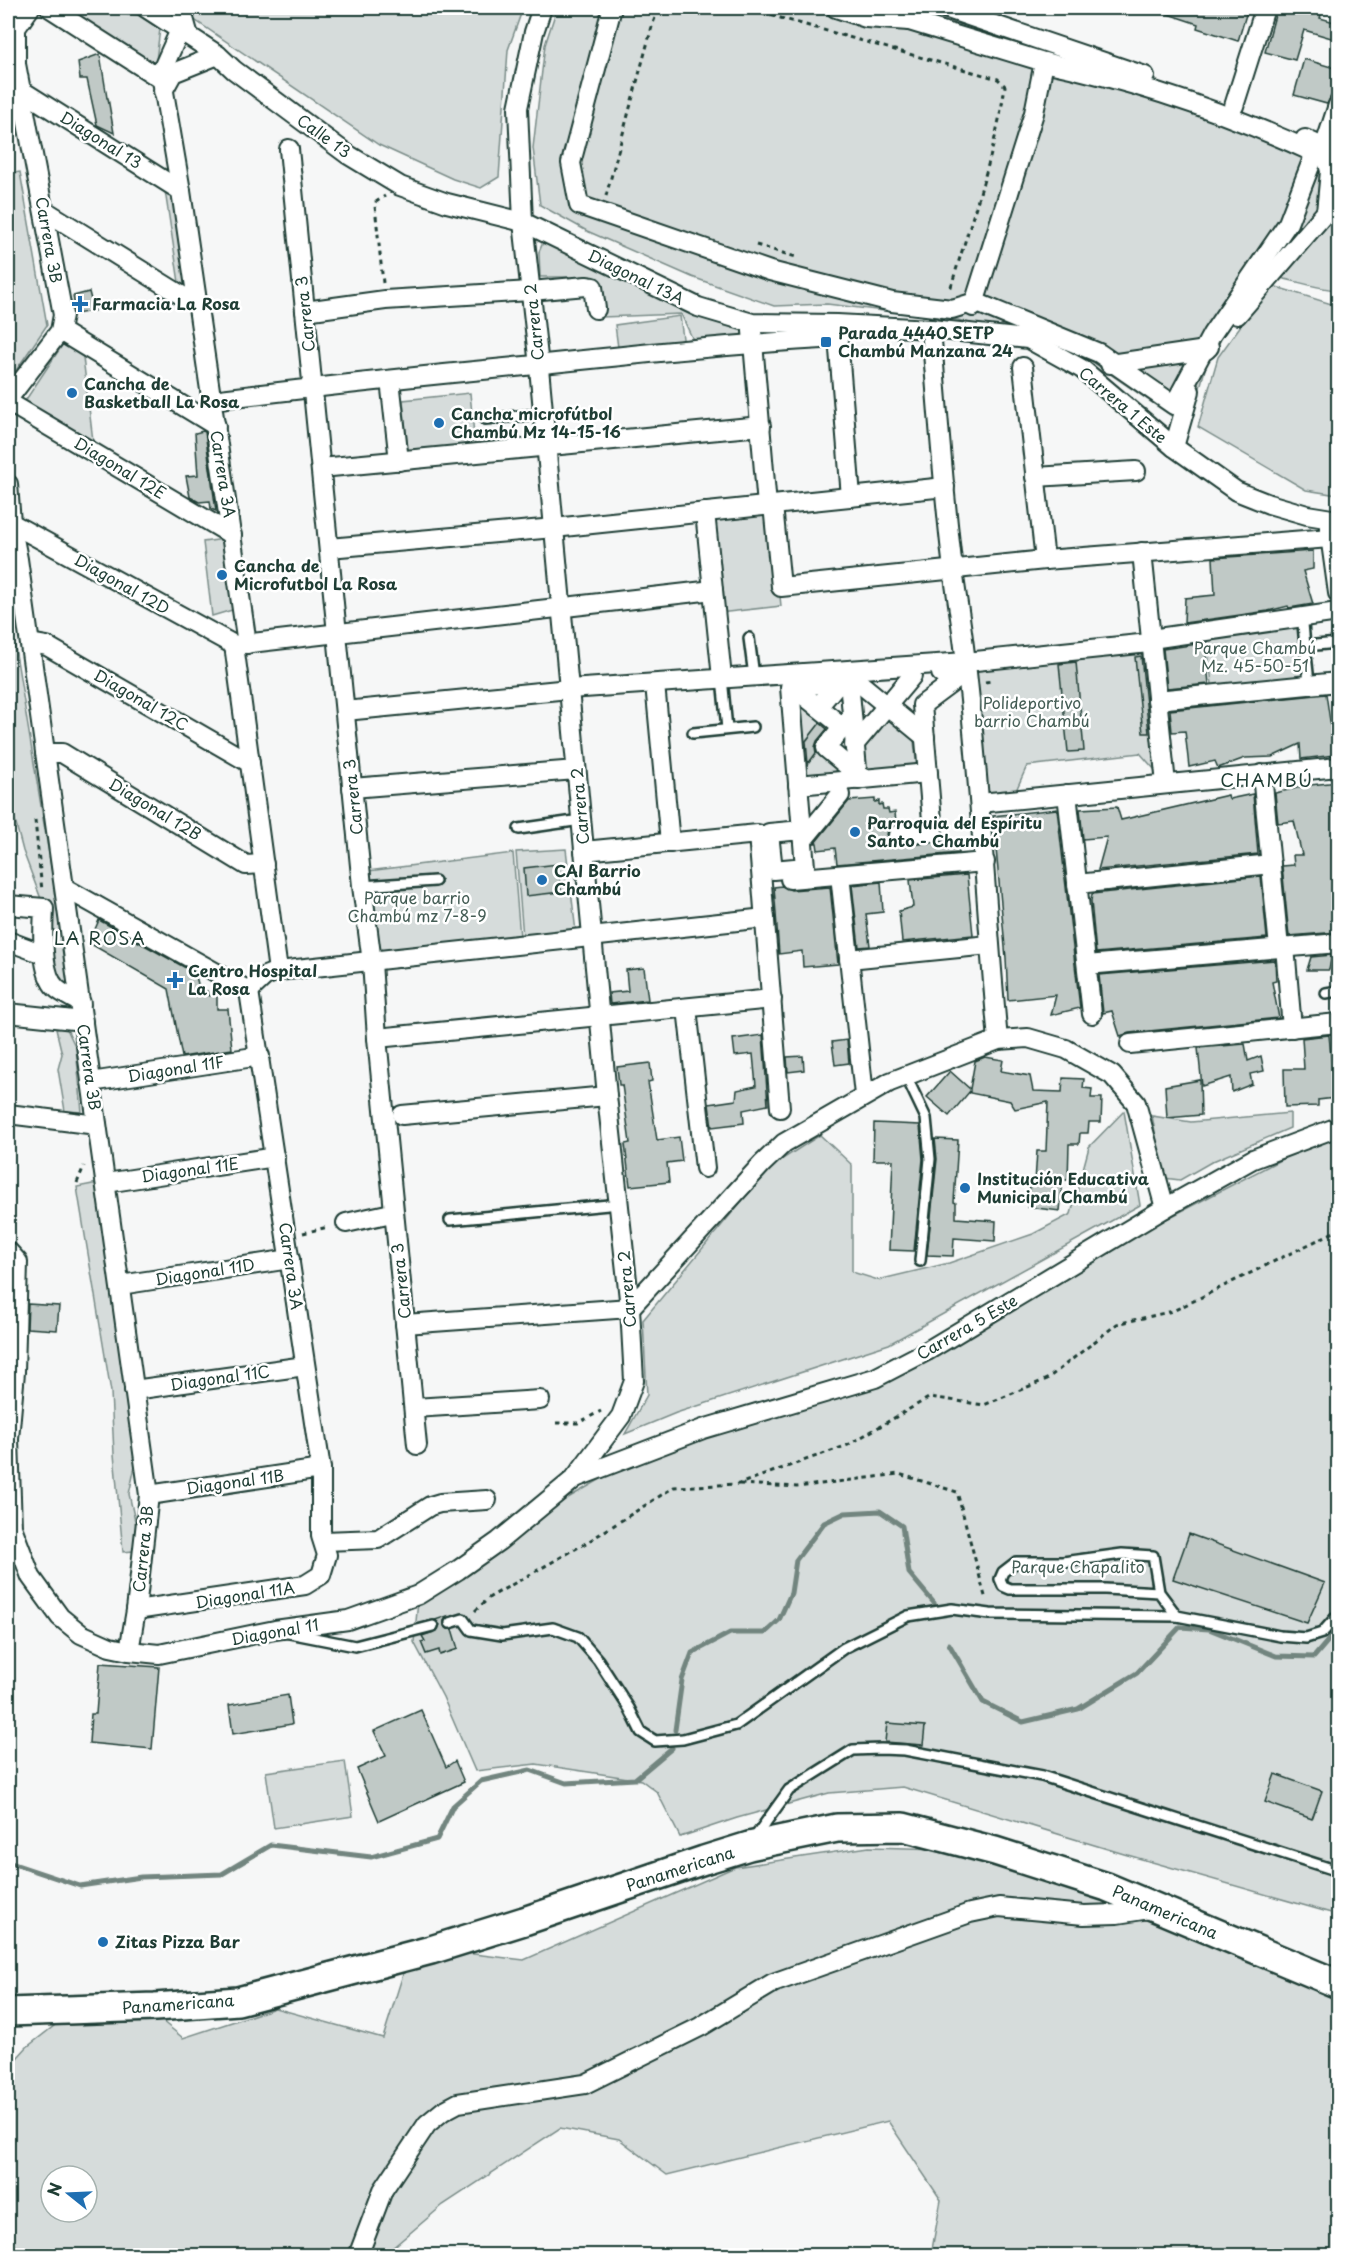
<svg xmlns="http://www.w3.org/2000/svg" width="1346" height="2263" viewBox="0 0 1346 2263" font-family="'Playpen Sans',sans-serif">
<style>
.green{fill:#d6dcdb;stroke:#7a8c88;stroke-width:1.5;fill-rule:evenodd}
.lines{fill:none;stroke-linecap:round;stroke-linejoin:round}
.stream{stroke:#72857f;stroke-width:5}
.building{fill:#c0c9c6;stroke:#1f3d34;stroke-width:1.5}
.lane-casing{stroke:#1f3d34;stroke-width:14}
.street-casing{stroke:#1f3d34;stroke-width:22}
.primary-casing{stroke:#1f3d34;stroke-width:32}
.path{stroke:#1f3d34;stroke-width:3;stroke-dasharray:4.5 4.5;stroke-linecap:butt}
.lane{stroke:#fff;stroke-width:9}
.street{stroke:#fff;stroke-width:18}
.primary{stroke:#fff;stroke-width:27}
.poi-dot{fill:#1f6fb2;stroke:#fff;stroke-width:2}
.labels{text-anchor:middle;stroke-width:5;stroke-linejoin:round;paint-order:stroke}
.street-label{font-size:16px;fill:#1f3d34;stroke:#fff}
.poi-label{font-size:16px;font-weight:bold;fill:#1f3d34;stroke:#fff;text-anchor:start}
.park-label{font-size:16px;fill:#445d55;stroke:#fff}
.neighbourhood-label{font-size:18px;letter-spacing:1.5px;fill:#1f3d34;stroke:#fff}
</style>
<rect width="100%" height="100%" fill="#f6f7f7"/>
<filter id="ink" filterUnits="userSpaceOnUse"><feTurbulence type="fractalNoise" baseFrequency=".0167" numOctaves="2"/><feDisplacementMap in="SourceGraphic" scale="12" xChannelSelector="R" yChannelSelector="G"/><feConvolveMatrix kernelMatrix="1 2 1 2 8 2 1 2 1" color-interpolation-filters="sRGB"/></filter>
<g filter="url(#ink)">
<g class="green">
<polygon points="63,8 83,8 138,15 160,29 155,68"/>
<polygon points="177,8 523,8 508,50 499,177 481,188 453,179 379,145"/>
<polygon points="557,8 865,8 922,13 1100,66 1240,110 1325,152 1326,211 1251,298 1210,351 1189,428 1075,350 958,320 827,304 774,306 692,277 587,231 540,205 533,148 545,45"/>
<polygon points="20,172 47,325 8,382 8,174"/>
<polygon points="164,184 179,194 194,296 180,289"/>
<path d="M1338 209V290C1316 289 1296 280 1274 277Z"/>
<polygon points="544,240 746,323 746,339 694,342 681,314 602,317 594,277 540,277 539,252"/>
<polygon points="1270,285 1338,306 1338,495 1306,490 1198,427 1218,357"/>
<polygon points="680,316 684,346 619,355 615,325"/>
<polygon points="65,341 82,349 93,441 25,401"/>
<polygon points="470,393 475,445 408,453 403,400"/>
<polygon points="771,508 781,606 719,613 708,516"/>
<polygon points="232,538 239,608 212,616 203,542"/>
<polygon points="8,605 54,885 69,990 56,982 47,915 23,851 8,794"/>
<polygon points="1298,622 1305,682 1213,693 1206,633"/>
<polygon points="1147,647 1162,778 1140,753 1027,766 1014,795 984,799 972,665"/>
<polygon points="794,692 825,717 799,749"/>
<polygon points="888,710 913,732 917,770 865,775 862,741"/>
<polygon points="821,748 849,772 802,781 801,772"/>
<polygon points="566,849 576,932 523,937 516,852"/>
<polygon points="513,853 520,937 379,954 368,871"/>
<polygon points="66,1027 76,1048 82,1112 65,1111 58,1069 62,1054 56,1029"/>
<polygon points="1124,1111 1140,1205 889,1344 676,1413 625,1434 647,1395 643,1320 770,1167 820,1135 852,1165 852,1272 878,1280 949,1263 1033,1234 1071,1214 1089,1147"/>
<polygon points="1290,1113 1290,1128 1213,1161 1180,1180 1164,1178 1152,1116 1191,1122"/>
<polygon points="1338,1135 1338,1915 1124,1854 903,1787 829,1793 737,1818 680,1837 657,1792 641,1780 536,1764 475,1771 443,1697 414,1642 418,1601 554,1506 620,1468 921,1357 1149,1228 1307,1146"/>
<polygon points="98,1183 136,1462 129,1494 137,1530 133,1551 123,1552 114,1454 111,1392 77,1187"/>
<polygon points="345,1761 353,1816 274,1828 266,1772"/>
<path d="M869 1847 1017 1851 1117 1909 1249 1955 1338 1981V2254L1317 2248 1307 2256 931 2255 941 2200 888 2121 667 2175 619 2139 560 2128 443 2205 384 2255 8 2256V2068L27 2047 72 2012 141 2004 183 2038 275 2008 383 2038 404 1971 457 1952 524 1960 735 1867ZM51 2176H87V2212H51Z"/>
</g>
<g class="lines">
<g class="stream">
<polyline points="949,1644 983,1702 1023,1722 1078,1709 1137,1673 1180,1627 1209,1629 1276,1656 1314,1657 1338,1629"/>
<polyline points="675,1730 682,1680 692,1653 730,1633 765,1633 779,1620 791,1593 796,1560 824,1523 845,1513 880,1511 902,1526 909,1573 934,1603"/>
<polyline points="8,1862 80,1886 141,1877 222,1874 271,1845 371,1857 437,1839 453,1806 481,1781 530,1770 566,1783 635,1779 672,1748"/>
</g>
</g>
<g class="building">
<polygon points="1157,8 1248,8 1238,41 1197,28 1198,24 1156,10"/>
<polygon points="1277,8 1323,8 1320,18 1338,23 1338,40 1304,30 1295,60 1265,52"/>
<polygon points="100,54 107,98 108,98 114,133 97,125 87,79 80,79 78,62"/>
<polygon points="1304,59 1338,69 1338,94 1331,96 1327,104 1294,95"/>
<polygon points="89,292 94,311 76,314 73,296"/>
<polygon points="203,431 205,432 216,511 211,509 210,501 199,502 190,497 186,476 198,475 195,433"/>
<polygon points="1313,551 1313,569 1303,571 1313,604 1289,608 1288,606 1268,611 1184,623 1185,598 1215,595 1213,558"/>
<polygon points="1205,643 1209,684 1167,688 1163,649"/>
<polygon points="1141,656 1149,733 1143,733 1135,657"/>
<polygon points="1076,662 1084,751 1068,752 1059,664"/>
<polygon points="1326,694 1335,755 1301,759 1300,744 1272,757 1245,758 1218,768 1215,761 1189,767 1185,731 1172,732 1170,710"/>
<polygon points="820,723 827,729 817,741 815,747 816,753 808,764 806,741"/>
<polygon points="1338,782 1338,932 1289,936 1282,866 1294,865 1293,855 1302,855 1294,821 1278,823 1275,793 1310,785"/>
<polygon points="1253,794 1258,854 1098,870 1107,837 1083,839 1080,809 1117,807 1121,820 1228,795 1229,799"/>
<polygon points="875,799 875,802 879,801 879,805 882,804 883,809 888,809 889,813 895,812 896,824 888,830 887,835 893,845 899,846 958,840 959,853 837,864 835,848 818,850 817,843 815,843 849,801"/>
<polygon points="1057,809 1080,1008 1051,1015 1056,995 1008,1000 1006,958 993,816"/>
<polygon points="558,864 561,892 526,896 524,868"/>
<polygon points="967,875 973,935 902,942 899,911 913,907 910,880"/>
<polygon points="1261,876 1267,938 1096,953 1091,901 1092,894"/>
<polygon points="881,882 883,912 866,914 870,946 859,947 852,885"/>
<polygon points="782,886 791,890 830,887 838,964 803,967 802,951 779,954 774,887"/>
<polygon points="99,920 195,973 200,991 207,991 209,996 217,993 217,1009 228,1009 232,1049 182,1057 169,989 89,943"/>
<polygon points="1332,955 1329,970 1307,970 1311,957"/>
<polygon points="1275,960 1276,981 1272,982 1279,1018 1129,1033 1120,1036 1112,1011 1103,1013 1099,975"/>
<polygon points="644,968 648,1000 610,1004 609,993 628,991 626,970"/>
<polygon points="763,1035 768,1105 743,1110 744,1123 712,1127 709,1104 736,1100 737,1090 756,1086 753,1054 735,1056 733,1039"/>
<polygon points="1329,1035 1335,1098 1318,1100 1318,1106 1285,1107 1284,1069 1304,1069 1302,1038"/>
<polygon points="847,1040 849,1063 835,1065 832,1042"/>
<polygon points="1245,1044 1248,1061 1261,1056 1264,1071 1250,1074 1252,1084 1232,1092 1231,1077 1202,1086 1198,1048"/>
<polygon points="803,1056 804,1070 788,1072 787,1057"/>
<polygon points="985,1057 1003,1060 1001,1071 1030,1076 1033,1091 1062,1092 1063,1078 1084,1079 1083,1088 1092,1089 1091,1098 1102,1098 1101,1122 1089,1122 1088,1133 1080,1133 1079,1144 1069,1144 1068,1180 1063,1180 1060,1211 1028,1207 1030,1182 1035,1182 1037,1151 1046,1151 1048,1102 1015,1109 1010,1101 970,1093 970,1091 949,1116 927,1097 950,1071 970,1089 975,1061"/>
<polygon points="650,1063 652,1081 648,1082 657,1140 679,1137 682,1161 667,1163 669,1182 630,1186 625,1144 630,1143 622,1085 619,1085 617,1067"/>
<polygon points="1200,1080 1201,1115 1167,1118 1165,1086"/>
<polygon points="874,1123 920,1125 923,1159 914,1251 889,1250 893,1160 873,1160"/>
<polygon points="935,1139 958,1140 954,1202 956,1203 956,1218 996,1221 995,1241 954,1238 953,1256 927,1255 937,1159"/>
<polygon points="28,1304 59,1306 57,1330 27,1328"/>
<polygon points="1189,1534 1325,1583 1307,1623 1173,1579"/>
<polygon points="447,1616 444,1621 444,1626 448,1629 452,1629 458,1649 440,1655 439,1650 426,1654 421,1642 425,1641 422,1636 437,1631 440,1625 435,1620"/>
<polygon points="100,1663 159,1667 152,1749 89,1743 91,1714 96,1714"/>
<polygon points="288,1695 292,1724 233,1734 229,1705"/>
<polygon points="421,1710 446,1767 455,1761 464,1782 379,1821 357,1769 386,1756 374,1731"/>
<polygon points="887,1723 925,1726 923,1745 885,1742"/>
<polygon points="1275,1774 1322,1791 1312,1819 1265,1802"/>
</g>
<g class="lines">
<defs>
<g id="lane">
<polyline points="485,419 543,414"/>
<polyline points="1303,624 1305,646"/>
<polyline points="749,638 754,676"/>
<polyline points="722,678 727,729"/>
<polyline points="1309,682 1305,646 1338,643"/>
<polyline points="693,733 753,727"/>
<polyline points="519,829 581,820"/>
<polyline points="362,886 435,881"/>
<polyline points="1326,993 1338,991"/>
<polyline points="906,1076 926,1118 930,1159 920,1261"/>
<polyline points="450,1220 619,1204"/>
<polyline points="1159,1592 1105,1589 1010,1589 1003,1586 1000,1579 1003,1572 1016,1562 1063,1562 1122,1554 1153,1556 1159,1592 1177,1616"/>
<polyline points="450,1623 463,1619 471,1630 502,1635 553,1628 578,1637 598,1660 629,1708 641,1732 655,1741 683,1739 736,1725 844,1648 908,1616 952,1609 990,1614 1177,1616 1280,1636 1306,1638 1322,1633 1338,1615"/>
<polyline points="289,1633 355,1646 433,1626"/>
<polyline points="753,1840 789,1790 853,1750 881,1749 905,1750 1042,1776 1338,1871"/>
</g>
<g id="street">
<polyline points="50,8 167,83"/>
<polyline points="146,8 218,55 234,70 347,154 400,186 447,203 523,222 698,307 752,323 837,324 931,329 1028,339 1082,369 1174,447 1236,491 1269,504 1307,515 1338,520"/>
<polyline points="181,8 189,36"/>
<path d="M612 8 571 163 579 205 770 271 892 302 952 309 975 302 1099 353 1174 405 1212 334 1288 223 1315 153C1228 113 1138 82 1044 62"/>
<polyline points="836,8 866,18 909,21"/>
<polyline points="895,8 909,21 1044,62 1034,113 973,307"/>
<polyline points="945,8 1145,76"/>
<polyline points="180,30 163,68 162,80 181,191 247,644"/>
<polyline points="21,90 181,191"/>
<polyline points="163,91 173,73 218,55"/>
<polyline points="1234,106 1265,8"/>
<polyline points="1305,139 1338,154"/>
<polyline points="289,149 362,886 372,962 377,1038 417,1445"/>
<polyline points="44,210 197,305"/>
<polyline points="1326,212 1330,171 1324,148 1338,105"/>
<polyline points="305,311 385,300 531,291 586,286 593,287 596,309"/>
<polyline points="1237,315 1326,212 1338,207"/>
<polyline points="837,325 851,497"/>
<path d="M931 329C938 409 943 489 953 569 957 601 963 632 966 664 981 789 986 914 998 1040"/>
<polyline points="60,331 216,426"/>
<polyline points="752,331 767,506"/>
<polyline points="1110,364 1206,350 1209,347"/>
<polyline points="1023,367 1045,560"/>
<polyline points="390,380 399,461"/>
<polyline points="8,399 60,331 63,315 16,64 16,28 30,8"/>
<path d="M212 400C316 387 420 376 525 366 629 355 733 344 838 338"/>
<polyline points="8,402 232,535"/>
<polyline points="1174,447 1190,391"/>
<polyline points="321,468 761,426"/>
<polyline points="1035,477 1136,471"/>
<polyline points="8,484 11,523 18,559 149,1495 136,1610 129,1651"/>
<polyline points="773,505 781,587 1045,560 1330,538"/>
<polyline points="705,512 722,678"/>
<polyline points="11,523 234,645"/>
<polyline points="1329,528 1338,593"/>
<polyline points="329,548 554,528 945,487"/>
<polyline points="1142,552 1166,784"/>
<polyline points="30,643 47,646 250,763"/>
<polyline points="234,645 713,590"/>
<polyline points="234,645 278,971"/>
<polyline points="849,681 858,780"/>
<polyline points="857,681 925,737"/>
<polyline points="655,684 670,843"/>
<polyline points="793,687 843,727 852,716"/>
<polyline points="1157,700 1338,682"/>
<polyline points="818,707 839,682"/>
<polyline points="345,711 569,689 966,662 1149,643 1151,639 1338,612"/>
<polyline points="843,727 826,748 857,774"/>
<polyline points="854,745 912,676"/>
<polyline points="45,753 62,753 246,865 264,864"/>
<polyline points="1262,774 1279,948"/>
<polyline points="798,785 928,773"/>
<polyline points="352,788 576,770"/>
<polyline points="1067,794 1092,1014"/>
<polyline points="980,803 1338,767"/>
<polyline points="802,830 769,833 773,870 805,867 790,687 821,684"/>
<polyline points="898,835 933,832 922,705 957,679 958,675 955,672 941,673"/>
<polyline points="803,840 840,795"/>
<polyline points="584,851 758,834 780,1108"/>
<polyline points="840,875 864,1095"/>
<polyline points="790,879 985,862"/>
<polyline points="1077,884 1271,864"/>
<polyline points="65,888 249,991"/>
<path d="M8 905 44 908C43 928 40 973 56 988 62 994 73 998 81 1003"/>
<polyline points="8,941 43,954"/>
<polyline points="1285,947 1292,1028"/>
<polyline points="849,959 989,945"/>
<polyline points="1087,965 1338,943"/>
<polyline points="249,991 265,976 278,971 765,918"/>
<polyline points="687,1008 705,1168"/>
<polyline points="8,1013 83,1021"/>
<polyline points="377,1038 772,999"/>
<polyline points="1130,1044 1338,1023"/>
<polyline points="91,1082 260,1056"/>
<polyline points="8,1114 97,1125"/>
<polyline points="402,1115 607,1096"/>
<polyline points="106,1183 275,1157"/>
<polyline points="346,1223 387,1214"/>
<polyline points="8,1251 18,1262 15,1372 9,1439 12,1527 31,1577 60,1617 81,1634 110,1647 129,1651 159,1654 275,1630 348,1620 418,1595 458,1570 499,1541 574,1479 621,1416 634,1381 630,1308 607,1096 538,357 523,222 518,108 534,32 542,8"/>
<polyline points="120,1285 290,1259"/>
<polyline points="405,1324 630,1308 762,1164 784,1143 890,1082 998,1040 1028,1038 1066,1049 1112,1075 1136,1103 1165,1208"/>
<polyline points="134,1390 305,1366"/>
<polyline points="414,1408 540,1400"/>
<polyline points="575,1478 703,1429 875,1378 927,1351 1165,1208 1253,1159 1338,1127"/>
<polyline points="149,1495 321,1469"/>
<polyline points="324,1541 378,1539 430,1506 440,1503 487,1500"/>
<polyline points="136,1610 305,1585 321,1575 327,1555 321,1536 321,1469 249,991"/>
<polyline points="358,2256 383,2190 427,2124 443,2111 458,2103 585,2084 700,2027 773,1983 970,1913 999,1907 1084,1915 1117,1914 1156,1908"/>
</g>
<polyline id="primary" points="8,2012 155,2007 238,2001 431,1950 524,1921 704,1860 749,1846 837,1828 903,1827 995,1851 1107,1887 1338,1984"/>
</defs>
<use href="#lane" class="lane-casing"/>
<use href="#street" class="street-casing"/>
<use href="#primary" class="primary-casing"/>
<g class="path">
<path d="M745 8 998 79 1005 86C995 155 970 223 950 290"/>
<polyline points="606,196 653,23 659,8"/>
<polyline points="756,245 796,257"/>
<polyline points="383,283 375,206 376,202 385,196"/>
<polyline points="985,682 992,681"/>
<polyline points="35,820 42,891"/>
<polyline points="77,1183 84,1166"/>
<polyline points="303,1233 328,1227"/>
<polyline points="556,1423 578,1423 601,1411"/>
<polyline points="740,1484 797,1487 899,1474 957,1492 986,1600"/>
<polyline points="475,1611 490,1597 586,1543 674,1487 739,1484 775,1471 848,1445 930,1397 984,1405 1047,1379 1117,1324 1173,1311 1338,1230"/>
</g>
<use href="#lane" class="lane"/>
<use href="#street" class="street"/>
<use href="#primary" class="primary"/>
</g>
</g>
<g class="poi-dot">
<path d="M77 295h6v6h6v6h-6v6h-6v-6h-6v-6h6z"/>
<rect x="820" y="336" width="12" height="12" rx="3"/>
<circle cx="72" cy="393" r="6"/>
<circle cx="439" cy="423" r="6"/>
<circle cx="222" cy="575" r="6"/>
<circle cx="855" cy="832" r="6"/>
<circle cx="542" cy="880" r="6"/>
<path d="M172 971h6v6h6v6h-6v6h-6v-6h-6v-6h6z"/>
<circle cx="965" cy="1188" r="6"/>
<circle cx="103" cy="1942" r="6"/>
</g>
<g class="labels">
<g class="street-label">
<text transform="translate(324 136) rotate(36)" y="6">Calle 13</text>
<text transform="translate(101 140) rotate(32)" y="6">Diagonal 13</text>
<text transform="translate(49 240) rotate(80)" y="6">Carrera 3B</text>
<text transform="translate(636 277) rotate(26)" y="6">Diagonal 13A</text>
<text transform="translate(305 314) rotate(-96)" y="6">Carrera 3</text>
<text transform="translate(534 322) rotate(-96)" y="6">Carrera 2</text>
<text transform="translate(1123 405) rotate(40)" y="6">Carrera 1 Este</text>
<text transform="translate(120 468) rotate(31)" y="6">Diagonal 12E</text>
<text transform="translate(223 474) rotate(81)" y="6">Carrera 3A</text>
<text transform="translate(122 584) rotate(29)" y="6">Diagonal 12D</text>
<text transform="translate(141 700) rotate(30)" y="6">Diagonal 12C</text>
<text transform="translate(353 797) rotate(-96)" y="6">Carrera 3</text>
<text transform="translate(580 806) rotate(-95)" y="6">Carrera 2</text>
<text transform="translate(155 809) rotate(31)" y="6">Diagonal 12B</text>
<text transform="translate(89 1067) rotate(82)" y="6">Carrera 3B</text>
<text transform="translate(176 1069) rotate(-9)" y="6">Diagonal 11F</text>
<text transform="translate(190 1170) rotate(-8)" y="6">Diagonal 11E</text>
<text transform="translate(291 1266) rotate(82)" y="6">Carrera 3A</text>
<text transform="translate(205 1272) rotate(-9)" y="6">Diagonal 11D</text>
<text transform="translate(401 1281) rotate(-96)" y="6">Carrera 3</text>
<text transform="translate(627 1289) rotate(-95)" y="6">Carrera 2</text>
<text transform="translate(967 1327) rotate(-30)" y="6">Carrera 5 Este</text>
<text transform="translate(220 1378) rotate(-8)" y="6">Diagonal 11C</text>
<text transform="translate(235 1482) rotate(-8)" y="6">Diagonal 11B</text>
<text transform="translate(143 1549) rotate(-84)" y="6">Carrera 3B</text>
<text transform="translate(245 1595) rotate(-9)" y="6">Diagonal 11A</text>
<text transform="translate(275 1632) rotate(-10)" y="6">Diagonal 11</text>
<text transform="translate(680 1869) rotate(-18)" y="6">Panamericana</text>
<text transform="translate(1165 1912) rotate(23)" y="6">Panamericana</text>
<text transform="translate(178 2004) rotate(-4)" y="6">Panamericana</text>
</g>
<g class="poi-label">
<text x="92" y="310">Farmacia La Rosa</text>
<text x="838" y="339">Parada 4440 SETP<tspan x="838" dy="18">Chambú Manzana 24</tspan></text>
<text x="84" y="390">Cancha de<tspan x="84" dy="18">Basketball La Rosa</tspan></text>
<text x="451" y="420">Cancha microfútbol<tspan x="451" dy="18">Chambú Mz 14-15-16</tspan></text>
<text x="234" y="572">Cancha de<tspan x="234" dy="18">Microfutbol La Rosa</tspan></text>
<text x="867" y="829">Parroquia del Espíritu<tspan x="867" dy="18">Santo - Chambú</tspan></text>
<text x="554" y="877">CAI Barrio<tspan x="554" dy="18">Chambú</tspan></text>
<text x="188" y="977">Centro Hospital<tspan x="188" dy="18">La Rosa</tspan></text>
<text x="977" y="1185">Institución Educativa<tspan x="977" dy="18">Municipal Chambú</tspan></text>
<text x="115" y="1948">Zitas Pizza Bar</text>
</g>
<g class="park-label">
<text x="1255" y="654">Parque Chambú<tspan x="1255" dy="18">Mz. 45-50-51</tspan></text>
<text x="1032" y="709">Polideportivo<tspan x="1032" dy="18">barrio Chambú</tspan></text>
<text x="417" y="904">Parque barrio<tspan x="417" dy="18">Chambú mz 7-8-9</tspan></text>
<text x="1078" y="1573">Parque Chapalito</text>
</g>
<g class="neighbourhood-label">
<text x="1267" y="787">CHAMBÚ</text>
<text x="100" y="945">LA ROSA</text>
</g>
</g>
<rect width="1346" height="2263" fill="none" stroke="#fff" stroke-width="30"/>
<rect x="15" y="15" width="1316" height="2233" fill="none" stroke="#1f3d34" stroke-width="2" filter="url(#ink)"/>
<g transform="translate(69 2194) rotate(288)"><circle r="28" fill="#ffffff" stroke="#a5b1ae" stroke-width="1.5"/>
<path d="M0-4.5L10 22L0 15L-10 22Z" fill="#1f6fb2"/>
<text y="-9" font-size="16" font-weight="bold" text-anchor="middle" fill="#1f3d34">N</text>
</g>
</svg>
